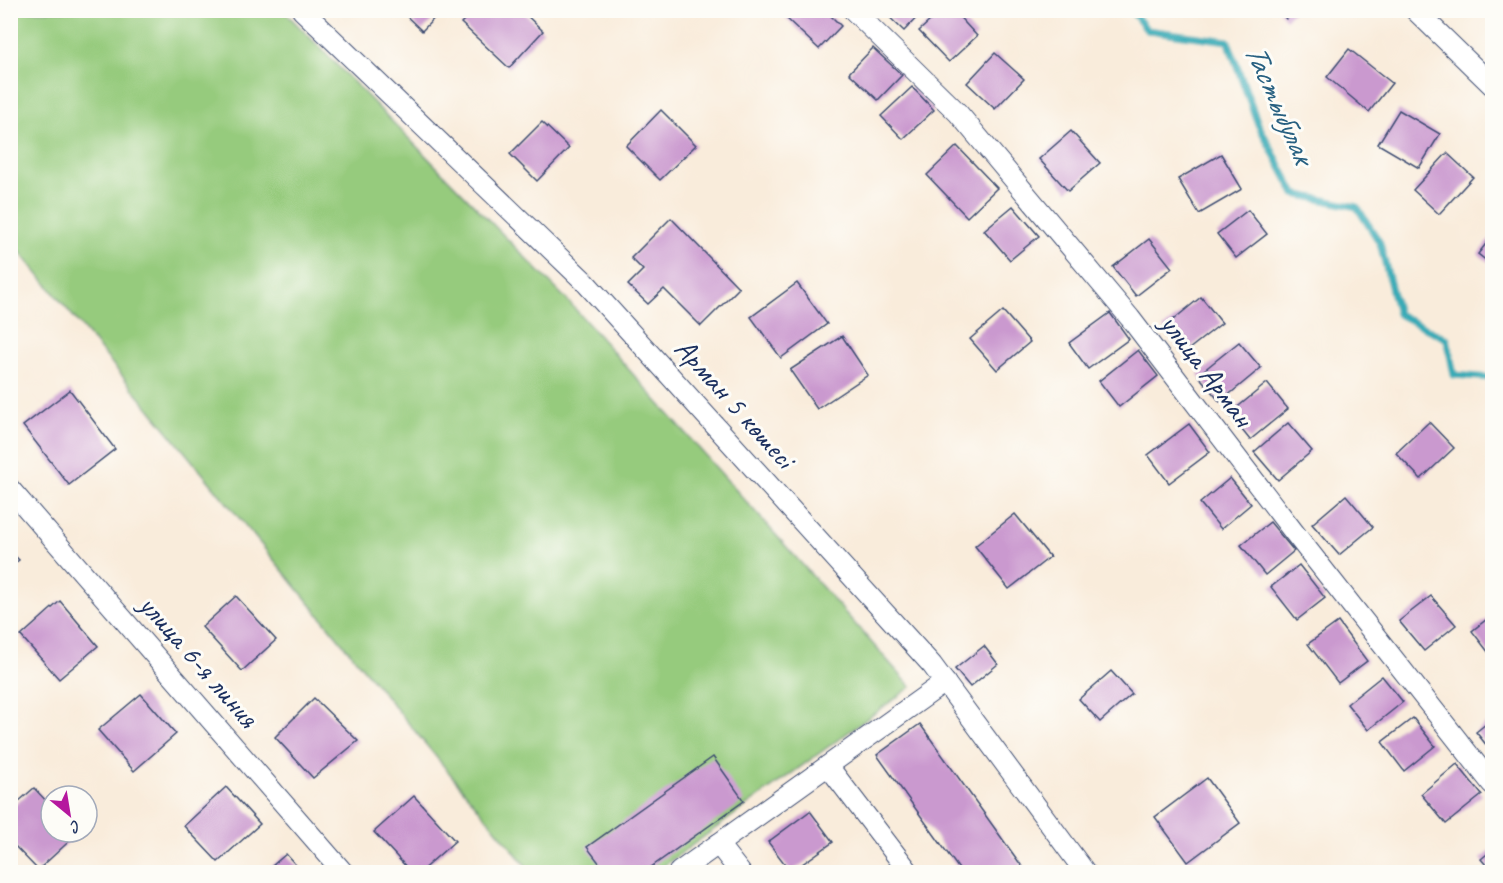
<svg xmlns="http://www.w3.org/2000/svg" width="1503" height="883" viewBox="0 0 1503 883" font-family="Caveat,sans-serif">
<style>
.green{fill:#96cb7d;stroke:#587d6e;stroke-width:1.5}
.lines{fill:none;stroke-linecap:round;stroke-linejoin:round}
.stream{stroke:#39aab6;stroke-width:7}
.building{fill:#ca99cf}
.street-casing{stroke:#3c4b71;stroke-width:22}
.street{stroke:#fff;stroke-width:20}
.labels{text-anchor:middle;stroke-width:6;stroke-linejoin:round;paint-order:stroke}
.street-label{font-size:30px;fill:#1b2f5e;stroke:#fdfcf7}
.water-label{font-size:32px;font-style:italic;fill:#276081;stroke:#fdfcf7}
</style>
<rect width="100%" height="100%" fill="#fdfcf7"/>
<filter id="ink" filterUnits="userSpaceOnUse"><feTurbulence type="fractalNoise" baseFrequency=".0167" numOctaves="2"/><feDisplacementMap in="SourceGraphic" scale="12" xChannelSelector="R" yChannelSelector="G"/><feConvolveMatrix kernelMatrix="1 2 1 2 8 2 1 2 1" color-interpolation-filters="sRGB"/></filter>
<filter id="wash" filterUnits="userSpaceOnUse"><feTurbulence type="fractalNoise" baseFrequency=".008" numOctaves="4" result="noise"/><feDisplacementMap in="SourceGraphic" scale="24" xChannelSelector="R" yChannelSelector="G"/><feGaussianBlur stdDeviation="1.35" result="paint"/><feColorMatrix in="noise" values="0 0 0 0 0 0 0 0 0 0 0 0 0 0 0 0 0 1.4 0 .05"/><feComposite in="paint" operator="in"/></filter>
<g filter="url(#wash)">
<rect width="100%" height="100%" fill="#f9ecdb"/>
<polygon class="green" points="10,11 284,11 568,301 911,687 655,872 531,872 11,241"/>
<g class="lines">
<polyline class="stream" points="1131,10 1147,30 1228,41 1258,124 1295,194 1357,207 1380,243 1398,314 1447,339 1454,375 1492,378"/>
</g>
<g id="blocks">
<g class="building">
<polygon points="400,10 442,10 422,31"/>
<polygon points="474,10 521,10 543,31 509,68 461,23"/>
<polygon points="791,10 825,10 841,26 819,49 785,17"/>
<polygon points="882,10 924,10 904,31"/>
<polygon points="942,10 953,10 977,36 949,62 919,31"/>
<polygon points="1278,10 1295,10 1286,19"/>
<polygon points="873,48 902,75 878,100 849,73"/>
<polygon points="1349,49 1392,83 1369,112 1327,77"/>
<polygon points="995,53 1024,79 995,109 967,83"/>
<polygon points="912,87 934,110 903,139 881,116"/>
<polygon points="661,110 696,145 660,180 626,146"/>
<polygon points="1399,110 1440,134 1419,168 1378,144"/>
<polygon points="542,122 569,148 537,181 510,154"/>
<polygon points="1071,131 1100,163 1068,191 1039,159"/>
<polygon points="957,146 997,188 967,217 927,175"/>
<polygon points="1447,153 1473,177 1439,214 1413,190"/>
<polygon points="1221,154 1242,189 1199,214 1178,179"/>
<polygon points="1013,206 1039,236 1010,260 984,230"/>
<polygon points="1248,210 1267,234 1236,258 1217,234"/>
<polygon points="671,218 739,288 701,326 664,289 648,304 628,285 643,270 631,258"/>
<polygon points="1492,236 1492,265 1478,254"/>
<polygon points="1149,239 1172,268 1136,296 1113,267"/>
<polygon points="797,283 827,324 781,358 751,317"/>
<polygon points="1201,297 1222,323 1184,353 1163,328"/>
<polygon points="1003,311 1030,342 997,370 970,339"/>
<polygon points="1110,313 1129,339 1088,369 1069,343"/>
<polygon points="842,336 868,375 817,409 790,370"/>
<polygon points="1239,342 1261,368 1220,402 1198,375"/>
<polygon points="1138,350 1158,376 1119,407 1099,381"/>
<polygon points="1267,383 1288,409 1250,440 1229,414"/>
<polygon points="70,390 115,449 69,485 23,426"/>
<polygon points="1429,422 1454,448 1421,479 1396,453"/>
<polygon points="1288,423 1312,451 1278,480 1254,452"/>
<polygon points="1189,424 1210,452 1169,483 1148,455"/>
<polygon points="1230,478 1251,504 1221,529 1200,503"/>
<polygon points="1346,495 1373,527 1339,555 1312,524"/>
<polygon points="1015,514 1050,557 1009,589 975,546"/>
<polygon points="1270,522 1294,551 1265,575 1241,545"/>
<polygon points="10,551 19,560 10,567"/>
<polygon points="1299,565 1325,598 1297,620 1271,587"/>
<polygon points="236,596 276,640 242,671 202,627"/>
<polygon points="1431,596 1456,625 1424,651 1399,621"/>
<polygon points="60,601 98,646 59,679 21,636"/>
<polygon points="1492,615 1492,657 1472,631"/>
<polygon points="1338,622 1367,661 1338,683 1308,644"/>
<polygon points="984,646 998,664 970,687 955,669"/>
<polygon points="1111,671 1132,694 1100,722 1079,699"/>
<polygon points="1382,676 1403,702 1368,730 1347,704"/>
<polygon points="141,694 176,734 134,771 98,730"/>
<polygon points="314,698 358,741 313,778 275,737"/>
<polygon points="1413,718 1435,746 1404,771 1382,742"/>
<polygon points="1492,719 1492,752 1476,732"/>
<polygon points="920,724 1026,872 961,872 877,755"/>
<polygon points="713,757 744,801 644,872 606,872 587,847"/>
<polygon points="1457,764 1482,795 1446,824 1421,794"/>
<polygon points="1207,778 1240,823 1188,862 1155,817"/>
<polygon points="226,787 260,824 218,862 184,826"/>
<polygon points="34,788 51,806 51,832 75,832 77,834 38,870 10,841 10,809"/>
<polygon points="414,796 455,841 420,872 411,872 374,832"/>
<polygon points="810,811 833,842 791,872 768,842"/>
<polygon points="1492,850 1492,872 1481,859"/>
<polygon points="286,854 302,872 265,872"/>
</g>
</g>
</g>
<g filter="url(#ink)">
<use href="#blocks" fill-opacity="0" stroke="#3c4b71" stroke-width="1.5"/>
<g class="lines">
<defs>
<g id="street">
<polyline points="302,10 584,281 932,665 1085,872"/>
<polyline points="853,10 958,113 1130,318 1293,531 1492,784"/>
<polyline points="1415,10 1492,85"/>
<polyline points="10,489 343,872"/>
<polyline points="828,766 909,872"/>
<polyline points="718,844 740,872"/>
<polyline points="679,872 945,682"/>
</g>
</defs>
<use href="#street" class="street-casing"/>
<use href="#street" class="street"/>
</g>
</g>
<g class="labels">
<g class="street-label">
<text transform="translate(1207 370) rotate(53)" y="10">улица Арман</text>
<text transform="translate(735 403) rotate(48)" y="10">Арман 5 көшесі</text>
<text transform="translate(199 661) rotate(49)" y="10">улица 6-я линия</text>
</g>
<g class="water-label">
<text transform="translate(1280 103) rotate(66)" y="11">Тастыбулак</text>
</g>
</g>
<rect width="1503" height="883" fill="none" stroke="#fdfcf7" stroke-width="36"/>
<g transform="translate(69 814) rotate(150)"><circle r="28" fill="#fdfcf7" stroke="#a3aaba" stroke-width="1.5"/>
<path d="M0-4.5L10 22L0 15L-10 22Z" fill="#b5179e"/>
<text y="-9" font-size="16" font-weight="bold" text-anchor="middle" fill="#1b2f5e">С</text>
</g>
</svg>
